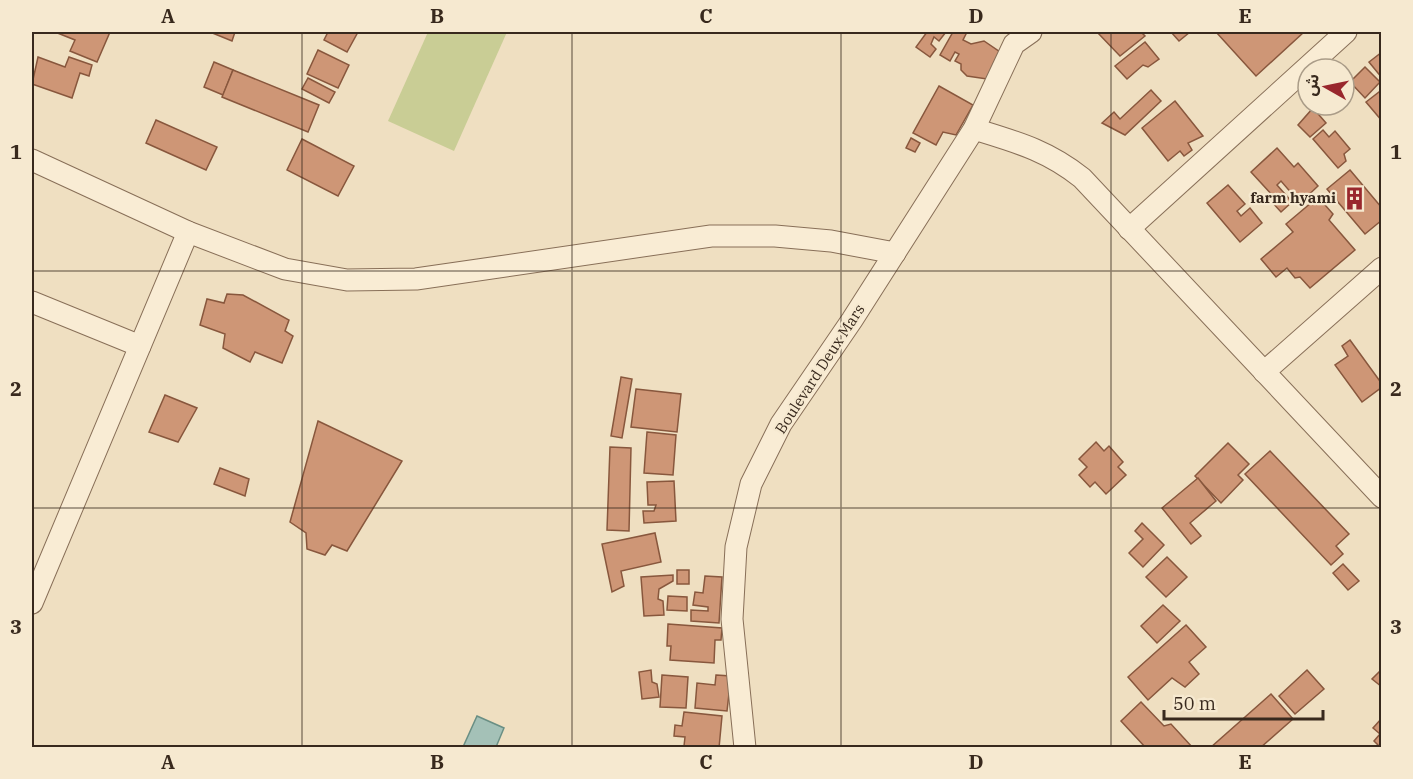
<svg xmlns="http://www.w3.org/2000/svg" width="1413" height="779" viewBox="0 0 1413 779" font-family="'IBM Plex Serif','Noto Sans Arabic',serif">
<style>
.green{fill:#c9cd95}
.water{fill:#a4c1b7;stroke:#6a8f84;stroke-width:1.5}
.building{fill:#ce9676;stroke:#88573d;stroke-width:1.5}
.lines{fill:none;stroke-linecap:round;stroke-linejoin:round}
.minor-casing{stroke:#886f58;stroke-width:23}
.minor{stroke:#f9ecd4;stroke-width:21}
.grid{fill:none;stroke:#38291d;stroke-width:1.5;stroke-opacity:0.55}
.labels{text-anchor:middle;stroke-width:4.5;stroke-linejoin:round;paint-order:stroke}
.poi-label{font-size:15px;font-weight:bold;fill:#38291d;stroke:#f6e9d0;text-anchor:end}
.street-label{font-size:15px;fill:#38291d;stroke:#f6e9d0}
.neatline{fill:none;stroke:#38291d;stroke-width:2}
.grid-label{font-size:20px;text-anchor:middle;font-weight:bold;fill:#38291d}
</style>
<rect width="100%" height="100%" fill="#efdfc1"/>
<polygon class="green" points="428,32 507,32 454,151 388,121"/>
<polygon class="water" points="477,716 504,728 496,747 463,747"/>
<g class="building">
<polygon points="55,32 110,32 97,62 70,51 75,40"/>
<polygon points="210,32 235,32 232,41"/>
<polygon points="328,32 358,32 347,52 324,40"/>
<polygon points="927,32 946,32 939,41 934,37 931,44 936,49 930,57 916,47"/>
<polygon points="953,32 967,32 963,40 971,44 984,41 1003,54 987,79 967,76 961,70 961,64 955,61 959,54 955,52 950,61 940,55"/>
<polygon points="1097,32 1141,32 1145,36 1120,56"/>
<polygon points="1171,32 1190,32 1179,41"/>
<polygon points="1216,32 1304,32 1256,76"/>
<polygon points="1145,42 1159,59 1148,67 1143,65 1127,79 1115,66"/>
<polygon points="318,50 349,65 338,88 307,74"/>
<polygon points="1382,52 1382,78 1369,62"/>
<polygon points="38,57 65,67 69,57 92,65 89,76 80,73 72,98 32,84"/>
<polygon points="214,62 233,70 223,95 204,87"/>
<polygon points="1365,67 1380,82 1365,98 1350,82"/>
<polygon points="233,70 319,105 308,132 222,97"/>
<polygon points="308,78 335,92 329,103 302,89"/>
<polygon points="939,86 973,105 956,135 943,132 936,145 913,133"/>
<polygon points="1151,90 1161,101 1125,135 1102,123 1114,112 1120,119"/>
<polygon points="1379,92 1382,95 1382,121 1366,102"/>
<polygon points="1175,101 1203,136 1188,143 1192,150 1184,156 1180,151 1168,161 1142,128"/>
<polygon points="1313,108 1326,123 1310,137 1298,125"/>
<polygon points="156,120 217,147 206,170 146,143"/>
<polygon points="1323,130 1329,137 1335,131 1350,149 1344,154 1346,161 1338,168 1313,139"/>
<polygon points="911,138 920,143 915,152 906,148"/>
<polygon points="302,139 354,166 338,196 287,170"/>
<polygon points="1277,148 1294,167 1298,163 1318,186 1300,203 1281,181 1277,185 1292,202 1281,212 1271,201 1274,197 1251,172"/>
<polygon points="1350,170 1382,208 1382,220 1365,234 1327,189"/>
<polygon points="1228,185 1245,204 1237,211 1241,216 1250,208 1262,223 1240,242 1207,203"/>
<polygon points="1318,197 1333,214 1329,220 1355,250 1310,288 1300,277 1295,278 1287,268 1276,277 1261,259 1293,232 1286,224"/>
<polygon points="227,294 243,295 289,320 285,331 293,336 282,363 255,352 250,362 223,348 225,334 200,325 207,299 224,303"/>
<polygon points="1350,340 1382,384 1382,387 1362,402 1335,365 1348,356 1342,346"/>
<polygon points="621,377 632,379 622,438 611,436"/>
<polygon points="636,389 681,394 677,432 631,427"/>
<polygon points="165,395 197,408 178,442 149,432"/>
<polygon points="318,421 402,461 347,551 332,545 325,555 307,549 306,533 290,522"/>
<polygon points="647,432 676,435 673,475 644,473"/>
<polygon points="1096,442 1104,451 1109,446 1123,462 1118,467 1126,475 1106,494 1095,482 1090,487 1079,475 1087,467 1079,459"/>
<polygon points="1228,443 1249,464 1238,475 1243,480 1221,503 1195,476"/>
<polygon points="610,447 631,448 629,531 607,530"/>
<polygon points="1270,451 1349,534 1336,546 1343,554 1331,565 1245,474"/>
<polygon points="220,468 249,479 245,496 214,484"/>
<polygon points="1198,478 1216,501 1190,523 1201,536 1191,544 1162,508"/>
<polygon points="674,481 676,521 644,523 643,511 654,511 656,505 648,505 647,482"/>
<polygon points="1142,523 1164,545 1143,567 1129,553 1143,539 1135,531"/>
<polygon points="655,533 661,562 621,571 624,586 612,592 602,544"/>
<polygon points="1167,557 1187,577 1166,597 1146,577"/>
<polygon points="1343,564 1359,581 1348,590 1333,573"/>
<rect x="677" y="570" width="12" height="14"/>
<polygon points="673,575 673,581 659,589 658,599 663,601 664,615 644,616 641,577"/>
<polygon points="705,576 722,577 719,623 691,621 691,610 708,611 708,607 693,605 695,592 703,593"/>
<polygon points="668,596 687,597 687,611 667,610"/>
<polygon points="1163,605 1180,621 1157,643 1141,626"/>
<polygon points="668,624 722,628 721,640 715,640 714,663 670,660 671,646 667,646"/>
<polygon points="1186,625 1206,647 1189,662 1199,674 1185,687 1172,678 1148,700 1128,677"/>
<polygon points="1382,669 1382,687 1372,679"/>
<polygon points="651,670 652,682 657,684 659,697 642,699 639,672"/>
<polygon points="1307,670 1324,689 1295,714 1279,696"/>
<polygon points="662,675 688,677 686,708 660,707"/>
<polygon points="716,675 731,676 727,711 695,708 697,683 715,685"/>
<polygon points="1271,694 1293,719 1260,748 1210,748"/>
<polygon points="1141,702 1164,726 1171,724 1193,748 1146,748 1121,721"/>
<polygon points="684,712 722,716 719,748 684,746 685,737 674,736 675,725 682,726"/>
<polygon points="1382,718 1382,747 1381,748 1374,741 1380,734 1373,728"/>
</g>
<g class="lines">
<defs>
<g id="minor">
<path d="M974 129C1016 142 1047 150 1082 178L1382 497"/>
<polyline points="32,160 188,232 285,269 347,280 416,279 711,236 775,236 831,241 895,253"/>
<polyline points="1129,229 1346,32"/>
<polyline points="32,302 140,346"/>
<polyline points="1264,372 1382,268"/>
<polyline points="32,603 188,232"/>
<polyline points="745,748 732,619 736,547 751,484 781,424 852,320 974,129 1014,44 1031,32"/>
</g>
</defs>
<use href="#minor" class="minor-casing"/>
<use href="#minor" class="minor"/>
</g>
<path class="grid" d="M302 32V748M572 32V748M841 32V748M1111 32V748M32 271H1382M32 508H1382"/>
<defs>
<symbol id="building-bare" viewBox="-9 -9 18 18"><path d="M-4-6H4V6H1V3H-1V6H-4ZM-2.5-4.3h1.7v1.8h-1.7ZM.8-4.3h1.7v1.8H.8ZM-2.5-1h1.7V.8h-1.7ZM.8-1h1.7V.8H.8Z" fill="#99272d" stroke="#f6e9d0" stroke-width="2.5" paint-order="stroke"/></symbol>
</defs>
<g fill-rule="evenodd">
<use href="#building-bare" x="1338" y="182" width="33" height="33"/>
</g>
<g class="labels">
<g class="poi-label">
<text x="1336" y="203">farm hyami</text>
</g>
<g class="street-label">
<text transform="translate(820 369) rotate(-57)" y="5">Boulevard Deux Mars</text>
</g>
</g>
<rect width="1413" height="779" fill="none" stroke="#f6e9d0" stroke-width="66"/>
<g transform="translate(1326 87) rotate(279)"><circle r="28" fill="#f6e9d0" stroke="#aa9c88" stroke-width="1.5"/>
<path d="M0-4.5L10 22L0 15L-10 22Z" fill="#99272d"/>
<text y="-9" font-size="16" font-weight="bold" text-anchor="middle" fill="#38291d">ش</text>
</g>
<path d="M1164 710v9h159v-9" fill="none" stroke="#38291d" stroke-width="3"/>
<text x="1173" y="710" font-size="18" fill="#38291d" stroke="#f6e9d0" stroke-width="4.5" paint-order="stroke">50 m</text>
<rect x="33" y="33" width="1347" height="713" class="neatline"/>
<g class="grid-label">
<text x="168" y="23">A</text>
<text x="437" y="23">B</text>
<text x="706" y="23">C</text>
<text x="976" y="23">D</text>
<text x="1245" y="23">E</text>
<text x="16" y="159">1</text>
<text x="1396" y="159">1</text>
<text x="16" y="396">2</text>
<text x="1396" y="396">2</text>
<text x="16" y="634">3</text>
<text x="1396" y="634">3</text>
<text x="168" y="769">A</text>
<text x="437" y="769">B</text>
<text x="706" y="769">C</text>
<text x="976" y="769">D</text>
<text x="1245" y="769">E</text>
</g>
</svg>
